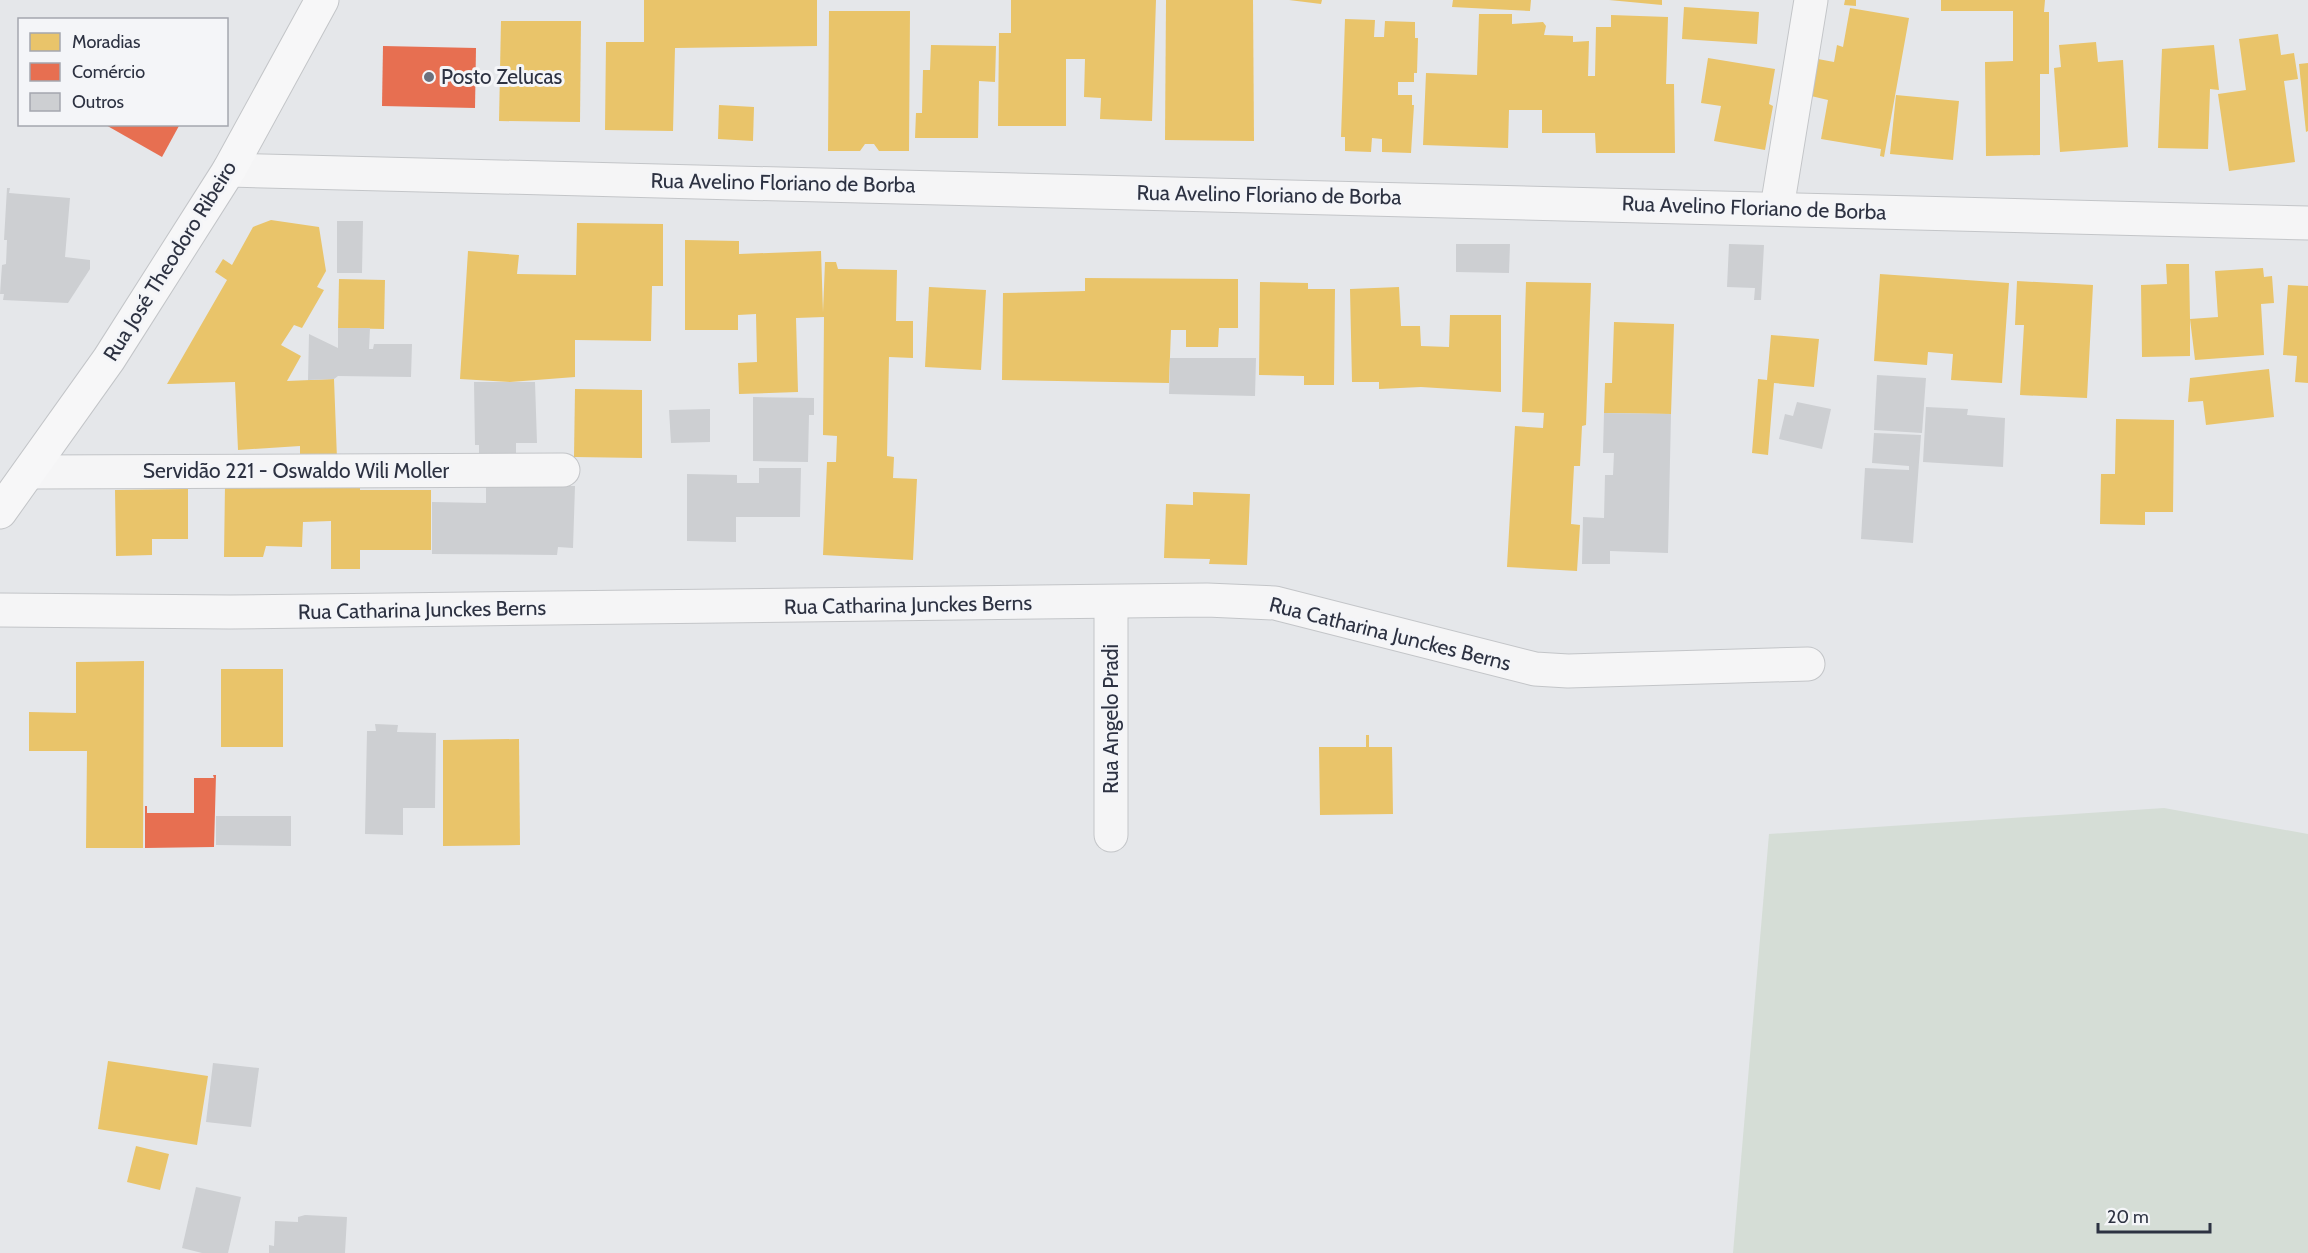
<svg xmlns="http://www.w3.org/2000/svg" width="2308" height="1253" viewBox="0 0 2308 1253" font-family="Cabin,sans-serif">
<style>
.green{fill:#d5ddd6}
.homes{fill:#e9c46a}
.shops{fill:#e76f51}
.building{fill:#cdcfd2}
.lines{fill:none;stroke-linecap:round;stroke-linejoin:round}
.street-casing{stroke:#c3c5c8;stroke-width:35}
.secondary-casing{stroke:#c3c5c8;stroke-width:35}
.street{stroke:#f5f5f6;stroke-width:33}
.secondary{stroke:#f7f7f8;stroke-width:33}
.poi-dot{fill:#6d717d;stroke:#f4f5f8;stroke-width:2}
.labels{text-anchor:middle;stroke-width:6;stroke-linejoin:round;paint-order:stroke}
.poi-label{font-size:21px;fill:#2d3242;stroke:#f4f5f8;text-anchor:start}
.street-label{font-size:21px;fill:#2d3242;stroke:#f4f5f8}
</style>
<rect width="100%" height="100%" fill="#e5e7ea"/>
<polygon class="green" points="2164,808 2308,834 2308,1253 1733,1253 1769,834"/>
<g class="homes">
<polygon points="644,0 817,0 817,46 675,48 673,131 605,130 606,42 644,42"/>
<polygon points="1011,0 1156,0 1152,121 1100,119 1101,98 1084,97 1085,59 1066,59 1066,126 998,126 999,33 1011,33"/>
<polygon points="1166,0 1253,0 1254,141 1165,140"/>
<polygon points="1289,0 1322,0 1321,4"/>
<polygon points="1453,0 1531,0 1530,11 1452,7"/>
<polygon points="1609,0 1662,0 1662,5"/>
<polygon points="1845,0 1856,0 1856,6 1844,5"/>
<polygon points="1941,0 2045,0 2044,12 2049,12 2049,74 2040,74 2040,155 1986,156 1985,62 2013,61 2013,11 1941,11"/>
<polygon points="1684,7 1759,12 1757,44 1682,39"/>
<polygon points="1850,8 1909,18 1884,157 1880,156 1881,149 1821,139 1828,100 1811,96 1818,59 1834,62 1837,45 1843,47"/>
<polygon points="829,11 910,11 909,151 879,151 874,144 865,144 860,151 828,151"/>
<polygon points="1479,14 1512,14 1512,24 1543,22 1546,26 1544,35 1573,36 1573,42 1589,41 1588,76 1595,76 1596,27 1611,27 1611,15 1668,17 1666,84 1674,84 1675,153 1596,153 1595,133 1542,133 1542,110 1509,110 1508,148 1423,145 1426,73 1477,75"/>
<polygon points="1345,19 1375,20 1374,37 1384,37 1385,21 1415,22 1415,38 1418,38 1417,73 1414,73 1414,82 1398,82 1398,95 1412,95 1412,105 1414,105 1411,153 1382,152 1382,139 1372,138 1371,152 1345,151 1345,137 1341,137"/>
<polygon points="501,21 581,21 580,122 499,121"/>
<polygon points="2278,34 2281,55 2294,53 2298,79 2284,81 2295,162 2229,171 2218,94 2246,90 2239,39"/>
<polygon points="2096,42 2098,62 2123,60 2128,147 2060,152 2054,68 2061,67 2059,45"/>
<polygon points="931,45 996,46 995,82 979,81 978,138 915,138 916,113 922,113 923,70 930,70"/>
<polygon points="2214,45 2219,90 2210,89 2208,149 2158,148 2162,49"/>
<polygon points="1708,58 1775,69 1769,104 1773,106 1765,150 1714,141 1721,106 1701,103"/>
<polygon points="2308,63 2308,131 2306,132 2299,64"/>
<polygon points="1896,95 1959,101 1953,160 1890,154"/>
<polygon points="719,105 754,107 753,141 718,139"/>
<polygon points="271,220 319,227 326,271 317,287 324,290 302,328 294,325 281,345 301,356 287,381 334,379 337,459 300,461 300,446 238,450 235,382 167,384 227,280 215,272 223,259 232,265 253,227"/>
<polygon points="577,223 663,224 663,286 652,286 651,341 575,340 575,377 510,382 460,379 468,251 519,255 517,274 576,275"/>
<polygon points="685,240 739,241 739,254 821,251 823,312 825,262 836,262 838,269 897,270 896,321 913,321 913,358 889,357 887,456 894,457 893,478 917,479 913,560 823,555 827,462 836,462 837,436 823,435 824,317 796,318 798,392 739,394 738,363 757,362 756,314 738,315 738,330 685,330"/>
<polygon points="2166,264 2189,264 2190,319 2218,317 2215,271 2263,268 2264,277 2272,276 2274,303 2261,304 2264,355 2195,360 2190,319 2190,356 2142,357 2141,285 2167,284"/>
<polygon points="1880,274 2009,283 2002,383 1951,380 1953,354 1928,352 1927,365 1874,361"/>
<polygon points="1085,278 1238,279 1238,328 1219,328 1218,347 1186,347 1186,330 1171,330 1169,383 1002,380 1003,293 1085,291"/>
<polygon points="339,279 385,280 384,329 338,328"/>
<polygon points="2017,281 2093,285 2087,398 2020,395 2024,325 2015,325"/>
<polygon points="1260,282 1308,283 1308,289 1335,289 1334,385 1304,385 1304,376 1259,375"/>
<polygon points="1526,282 1591,283 1586,425 1582,426 1580,466 1574,466 1571,524 1580,525 1577,571 1507,567 1515,426 1543,428 1544,413 1522,412"/>
<polygon points="2288,285 2308,286 2308,383 2295,382 2297,356 2283,355"/>
<polygon points="929,287 986,290 981,370 925,367"/>
<polygon points="1399,287 1401,326 1420,326 1421,346 1449,347 1450,315 1501,315 1501,392 1421,387 1379,389 1379,382 1352,382 1350,289"/>
<polygon points="1614,322 1674,324 1671,414 1604,413 1605,383 1612,383"/>
<polygon points="1771,335 1819,339 1814,387 1774,383 1768,455 1752,453 1758,379 1767,380"/>
<polygon points="2269,369 2274,417 2206,425 2203,401 2188,402 2190,378"/>
<polygon points="575,389 642,390 642,458 574,457"/>
<polygon points="2116,419 2174,420 2173,512 2145,512 2145,525 2100,524 2101,474 2115,474"/>
<polygon points="225,485 360,486 360,490 431,490 431,550 360,550 360,569 331,569 331,521 303,522 302,547 266,546 263,557 224,557"/>
<polygon points="188,489 188,539 152,539 152,555 116,556 115,490"/>
<polygon points="1193,492 1250,494 1247,565 1209,564 1210,559 1164,558 1166,504 1193,505"/>
<polygon points="144,661 143,848 86,848 87,751 29,751 29,712 76,713 76,662"/>
<rect x="221" y="669" width="62" height="78"/>
<polygon points="1366,735 1369,735 1369,747 1392,747 1393,814 1320,815 1319,747 1366,747"/>
<polygon points="519,739 520,845 443,846 443,740"/>
<polygon points="108,1061 208,1076 197,1145 98,1129"/>
<polygon points="136,1146 169,1154 160,1190 127,1182"/>
</g>
<g class="shops">
<polygon points="383,46 476,48 475,108 382,106"/>
<polygon points="104,124 180,124 162,157"/>
<polygon points="213,775 216,775 214,847 145,848 145,806 147,806 147,813 194,813 194,778 214,778"/>
</g>
<g class="building">
<polygon points="7,188 10,188 9,193 70,198 65,257 90,260 90,269 68,303 3,300 4,294 0,294 2,265 6,264 7,240 4,240"/>
<polygon points="337,221 363,221 362,273 337,273"/>
<polygon points="1456,244 1510,244 1509,273 1456,272"/>
<polygon points="1729,244 1764,245 1761,300 1754,300 1755,288 1727,287"/>
<polygon points="338,328 370,328 369,349 373,349 374,344 412,344 411,377 338,376 334,379 308,380 309,334 338,348"/>
<polygon points="1170,358 1256,358 1255,396 1169,394"/>
<polygon points="1877,375 1926,378 1922,433 1874,430"/>
<polygon points="474,382 535,382 537,443 516,443 516,455 479,455 479,445 475,445"/>
<polygon points="753,397 814,398 814,415 809,415 808,462 753,461"/>
<polygon points="1797,402 1831,409 1822,449 1779,439 1785,414 1793,416"/>
<polygon points="1926,407 1968,409 1967,415 2005,418 2003,467 1923,462"/>
<polygon points="710,409 710,442 671,443 669,410"/>
<polygon points="1604,413 1671,414 1668,553 1610,551 1610,564 1582,564 1583,517 1604,518 1605,475 1613,475 1614,453 1603,453"/>
<polygon points="1874,433 1921,435 1913,543 1861,539 1865,468 1909,470 1909,466 1872,463"/>
<polygon points="759,468 801,468 800,517 736,517 736,542 687,541 687,474 737,475 737,483 759,483"/>
<polygon points="486,485 575,486 573,548 558,547 557,555 432,554 432,502 486,503"/>
<polygon points="375,724 398,725 397,732 436,733 435,808 403,808 403,835 365,834 367,731 376,731"/>
<polygon points="216,816 291,816 291,846 216,845"/>
<polygon points="213,1063 259,1068 251,1127 206,1122"/>
<polygon points="196,1187 241,1197 228,1253 202,1253 182,1248"/>
<polygon points="305,1215 347,1217 345,1253 269,1253 269,1245 274,1246 275,1221 298,1222 298,1217"/>
</g>
<g class="lines">
<defs>
<g id="street">
<polyline points="229,170 2308,223"/>
<polyline points="1777,208 1811,0"/>
<polyline points="30,472 563,470"/>
<polyline points="1111,603 1111,835"/>
<polyline points="0,610 230,612 1207,600 1275,603 1535,669 1568,671 1808,664"/>
</g>
<polyline id="secondary" points="0,512 109,359 229,170 322,0"/>
</defs>
<use href="#street" class="street-casing"/>
<use href="#secondary" class="secondary-casing"/>
<use href="#street" class="street"/>
<use href="#secondary" class="secondary"/>
</g>
<circle class="poi-dot" cx="429" cy="77" r="6"/>
<g class="labels">
<g class="poi-label">
<text x="441" y="84">Posto Zelucas</text>
</g>
<g class="street-label">
<text transform="translate(783 183) rotate(1)" y="7">Rua Avelino Floriano de Borba</text>
<text transform="translate(1269 195) rotate(1)" y="7">Rua Avelino Floriano de Borba</text>
<text transform="translate(1754 208) rotate(2)" y="7">Rua Avelino Floriano de Borba</text>
<text transform="translate(170 261) rotate(-58)" y="7">Rua José Theodoro Ribeiro</text>
<text x="296" y="478">Servidão 221 - Oswaldo Wili Moller</text>
<text transform="translate(908 605) rotate(-1)" y="7">Rua Catharina Junckes Berns</text>
<text transform="translate(422 610) rotate(-1)" y="7">Rua Catharina Junckes Berns</text>
<text transform="translate(1390 634) rotate(14)" y="7">Rua Catharina Junckes Berns</text>
<text transform="translate(1111 719) rotate(-90)" y="7">Rua Angelo Pradi</text>
</g>
</g>
<rect x="18" y="18" width="210" height="108" fill="#f4f5f8" stroke="#a4a7af" stroke-width="1.5"/>
<rect x="30" y="33" width="30" height="18" fill="#e9c46a" stroke="#a4a7af" stroke-width="1.5"/>
<text x="72" y="48" font-size="18" fill="#2d3242">Moradias</text>
<rect x="30" y="63" width="30" height="18" fill="#e76f51" stroke="#a4a7af" stroke-width="1.5"/>
<text x="72" y="78" font-size="18" fill="#2d3242">Comércio</text>
<rect x="30" y="93" width="30" height="18" fill="#cdcfd2" stroke="#a4a7af" stroke-width="1.5"/>
<text x="72" y="108" font-size="18" fill="#2d3242">Outros</text>
<path d="M2098 1223v9h112v-9" fill="none" stroke="#2d3242" stroke-width="3"/>
<text x="2107" y="1223" font-size="18" fill="#2d3242" stroke="#f4f5f8" stroke-width="4.5" paint-order="stroke">20 m</text>
</svg>
